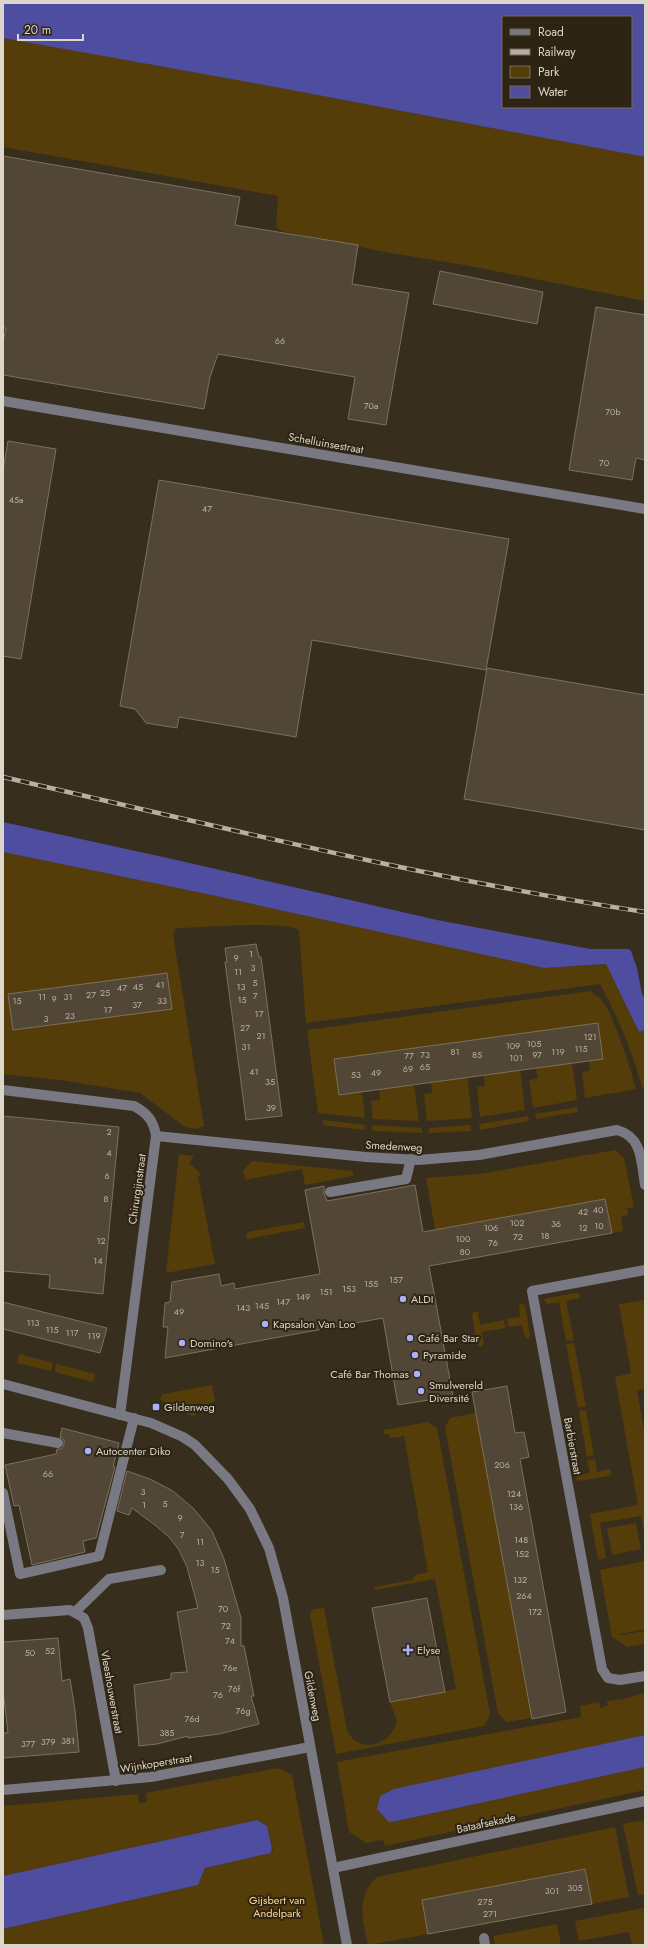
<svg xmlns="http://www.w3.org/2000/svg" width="648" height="1948" viewBox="0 0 648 1948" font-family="Jost,sans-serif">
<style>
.green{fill:#553d0a}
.water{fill:#4f4d9f;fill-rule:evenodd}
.building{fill:#524736;stroke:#7c715e}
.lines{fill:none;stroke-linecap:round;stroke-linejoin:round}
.minor{stroke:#787983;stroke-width:10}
.rail-casing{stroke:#b7b0a4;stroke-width:4.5}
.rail{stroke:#2e2414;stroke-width:3;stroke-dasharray:9;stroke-linecap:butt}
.poi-dot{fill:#acaffb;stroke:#2e2414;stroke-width:1.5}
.labels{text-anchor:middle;stroke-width:4;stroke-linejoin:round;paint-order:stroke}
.number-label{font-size:9px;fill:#bab2a6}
.street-label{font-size:11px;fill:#dcd6cb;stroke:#2e2414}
.poi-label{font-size:11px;fill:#dcd6cb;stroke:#2e2414;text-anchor:start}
.park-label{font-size:11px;fill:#fed793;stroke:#2e2414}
</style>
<rect width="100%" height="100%" fill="#382e1d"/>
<g class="green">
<polygon points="3,38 286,89 645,157 645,301 470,266 385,252 281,231 276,227 278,196 3,147"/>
<path d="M3 852 202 893 544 968 606 964 639 1032 645 1030V1087H642C632 1051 618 1017 600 984L306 1023 299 930C280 920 202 928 176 928L173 935 204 1126 197 1129 185 1127 140 1093 67 1081 3 1074Z"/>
<path d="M590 991C593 994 598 996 600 998 613 1011 631 1070 636 1089L585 1098 582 1072 590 1071 589 1061 602 1059 598 1023 334 1059 362 1092 365 1118 318 1113 307 1030Z"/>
<polygon points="572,1063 577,1100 533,1108 529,1080 538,1078 536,1068"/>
<polygon points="520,1070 525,1110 480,1117 477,1087 485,1086 484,1075"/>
<polygon points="467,1077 472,1118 427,1121 424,1094 432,1093 431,1082"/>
<polygon points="414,1085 419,1121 373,1119 371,1101 380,1100 379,1089"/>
<polygon points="577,1107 578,1112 536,1119 535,1114"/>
<polygon points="528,1116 529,1121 480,1130 479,1124"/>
<polygon points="323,1120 365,1125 364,1130 323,1125"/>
<polygon points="372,1125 422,1128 422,1133 372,1131"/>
<polygon points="471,1125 471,1131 429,1133 429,1128"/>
<polygon points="615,1150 624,1158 634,1207 627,1208 628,1215 621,1216 623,1231 612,1233 605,1199 443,1228 436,1235 426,1178 479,1174"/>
<polygon points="179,1154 194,1156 189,1163 201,1174 198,1177 215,1264 166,1273"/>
<polygon points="252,1161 353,1171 353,1176 305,1185 302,1169 245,1180 243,1171"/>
<polygon points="304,1222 305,1228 248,1239 246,1238 247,1232"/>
<polygon points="577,1293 580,1295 579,1298 566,1301 574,1340 566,1341 559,1302 547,1304 544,1300 547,1298"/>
<polygon points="645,1300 645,1389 637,1391 645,1435 645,1538 641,1516 600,1523 606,1558 598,1560 590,1514 638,1505 615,1377 631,1373 619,1304"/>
<polygon points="520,1303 525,1305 530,1335 528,1339 524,1336 522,1325 509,1327 507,1319 520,1317 519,1306"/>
<polygon points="474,1311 478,1312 480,1325 504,1320 505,1328 482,1332 484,1344 481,1347 477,1344 472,1315"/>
<polygon points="574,1343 586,1406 578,1408 566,1344"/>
<polygon points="19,1354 53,1363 51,1371 17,1363"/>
<polygon points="56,1364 95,1374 93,1382 55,1372"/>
<polygon points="212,1385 215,1401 206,1405 193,1417 160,1399 163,1394"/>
<polygon points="586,1410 594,1455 587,1457 579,1411"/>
<polygon points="476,1413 532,1718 506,1722 498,1713 445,1427 450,1418"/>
<path d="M428 1422 437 1428 490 1714 484 1726 336 1754 310 1614 313 1609 324 1608 347 1730C358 1755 391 1746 397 1721L390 1702 456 1689 435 1579 375 1590 374 1587 412 1580 415 1575 428 1572 404 1436 390 1438 388 1434H384L383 1430Z"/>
<polygon points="595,1459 597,1472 609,1469 611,1471 612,1474 609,1476 578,1481 576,1479 577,1476 590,1473 587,1460"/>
<polygon points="636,1523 641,1549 612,1555 607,1528"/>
<polygon points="645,1561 645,1629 620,1634 621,1635 645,1631 645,1644 627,1647 612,1637 600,1570"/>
<polygon points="645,1693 645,1735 387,1792 397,1821 645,1767 645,1790 385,1846 383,1840 366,1843 349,1832 337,1762 581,1717 580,1706 599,1702 600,1708 608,1706 607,1701 622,1699 623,1705 623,1699 629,1697 630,1703 629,1697"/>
<polygon points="278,1768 292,1775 324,1945 3,1945 3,1929 198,1885 205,1868 260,1856 273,1851 267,1826 257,1820 3,1876 3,1806 138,1794 139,1803 147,1802 146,1793"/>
<polygon points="645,1820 645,1894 638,1895 623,1824"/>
<path d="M615 1827 629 1897 592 1904 585 1869 422 1900 429 1934 368 1945C363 1920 355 1898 377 1877Z"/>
<polygon points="644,1908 645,1945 632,1945 629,1932 579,1941 575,1921"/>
<polygon points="557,1924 561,1945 495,1945 493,1936"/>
</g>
<g class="water">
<path d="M3 3H645V157L286 89 3 38ZM503 17H631V107H503Z"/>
<polygon points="3,822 172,859 437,920 590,949 628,949 631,951 637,968 642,994 645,999 645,1030 639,1032 606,964 544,968 202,893 3,852"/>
<polygon points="645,1735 645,1767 397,1821 389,1822 377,1809 380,1796 394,1789"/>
<polygon points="257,1820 267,1826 272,1848 271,1853 205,1868 198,1885 3,1929 3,1876"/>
</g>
<g class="building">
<polygon points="3,156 240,197 235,225 358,245 352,284 409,293 386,425 348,419 355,377 218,354 210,377 204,409 3,375 3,343 6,328 3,328"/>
<polygon points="440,271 543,292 537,324 433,304"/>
<polygon points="596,307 645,315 645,460 636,458 632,480 569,470"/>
<polygon points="8,441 56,449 21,659 3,656 3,470"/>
<polygon points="159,480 509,539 486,670 312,640 296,737 179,717 177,728 146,723 135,709 120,706"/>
<polygon points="487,668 645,695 645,830 464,799"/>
<polygon points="256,944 259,957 261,957 282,1116 246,1120 225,962 227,962 225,948"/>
<polygon points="167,973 172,1009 13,1030 8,994"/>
<polygon points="598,1023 603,1059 339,1095 334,1059"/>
<polygon points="3,1116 119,1127 103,1294 49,1288 50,1275 3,1271"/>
<polygon points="415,1185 423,1232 605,1199 612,1233 429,1266 453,1396 398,1405 383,1318 165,1358 168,1327 163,1327 165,1303 170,1302 172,1282 219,1274 221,1286 234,1283 235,1289 320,1274 305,1190 324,1186 324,1193 327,1201"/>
<polygon points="3,1302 107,1328 100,1353 3,1329"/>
<polygon points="507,1386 515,1433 524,1432 529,1457 520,1459 566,1712 532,1719 472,1392"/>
<polygon points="62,1428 119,1443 113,1467 115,1467 96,1538 83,1541 85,1552 32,1565 19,1505 14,1506 5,1465 56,1454 57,1449 61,1449 64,1445 64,1440 60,1437"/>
<polygon points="127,1471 150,1479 173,1491 194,1509 212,1531 224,1559 241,1618 241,1646 244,1646 254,1696 251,1696 259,1724 219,1734 188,1738 188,1736 157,1744 139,1746 134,1685 171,1679 171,1673 187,1672 177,1612 198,1608 187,1567 179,1550 170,1538 155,1525 132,1508 129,1515 117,1511"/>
<polygon points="427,1598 445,1692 390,1702 372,1608"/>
<polygon points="58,1638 62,1681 70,1679 75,1710 79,1752 3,1758 3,1733 8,1733 4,1698 3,1698 3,1642"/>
<polygon points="585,1869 592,1904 428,1934 422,1900"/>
</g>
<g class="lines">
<g class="minor">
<polyline points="3,401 645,509"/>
<path d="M3 1090 134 1106C147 1113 154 1121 156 1136L120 1415"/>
<path d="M156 1136 366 1157 418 1160 479 1155 617 1130C643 1137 641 1162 645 1185"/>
<polyline points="330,1192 406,1179 411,1159"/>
<polyline points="645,1270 532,1291 602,1669 608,1678 620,1680 645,1676"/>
<polyline points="3,1384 151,1423 183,1437 195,1445 228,1479 250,1509 269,1548 283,1598 347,1945"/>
<polyline points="3,1433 58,1443"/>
<polyline points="3,1493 20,1574 99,1556 134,1418"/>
<polyline points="75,1612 109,1579 161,1570"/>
<polyline points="3,1615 70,1610 84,1618 88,1628 116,1781"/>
<polyline points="3,1790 151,1777 310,1747"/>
<polyline points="333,1868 645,1801"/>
<polyline points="484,1938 485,1945"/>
</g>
<defs>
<path id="rail" d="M3 777C216 826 429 879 645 912"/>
</defs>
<use href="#rail" class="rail-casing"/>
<use href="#rail" class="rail"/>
</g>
<g class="poi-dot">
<circle cx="403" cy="1299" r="4"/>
<circle cx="265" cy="1324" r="4"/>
<circle cx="410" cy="1338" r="4"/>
<circle cx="182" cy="1343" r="4"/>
<circle cx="415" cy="1355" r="4"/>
<circle cx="417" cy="1374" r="4"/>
<circle cx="421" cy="1391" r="4"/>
<rect x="152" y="1403" width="8" height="8" rx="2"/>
<circle cx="88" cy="1451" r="4"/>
<path d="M406 1644h4v4h4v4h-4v4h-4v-4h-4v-4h4z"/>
</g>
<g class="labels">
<g class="number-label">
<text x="280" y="344">66</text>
<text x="371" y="409">70a</text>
<text x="613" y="415">70b</text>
<text x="604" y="466">70</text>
<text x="16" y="503">45a</text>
<text x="207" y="512">47</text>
<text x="251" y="957">1</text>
<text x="236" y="961">9</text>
<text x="253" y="971">3</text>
<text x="238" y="975">11</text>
<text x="255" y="986">5</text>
<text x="160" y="988">41</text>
<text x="138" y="990">45</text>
<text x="241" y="990">13</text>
<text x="122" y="991">47</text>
<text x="105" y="996">25</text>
<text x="91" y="998">27</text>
<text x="255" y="999">7</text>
<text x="42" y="1000">11</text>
<text x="68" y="1000">31</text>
<text x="54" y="1002">9</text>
<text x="242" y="1003">15</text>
<text x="17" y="1004">15</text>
<text x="162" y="1004">33</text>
<text x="137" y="1008">37</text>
<text x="108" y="1013">17</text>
<text x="259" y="1017">17</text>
<text x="70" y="1019">23</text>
<text x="46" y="1022">3</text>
<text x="245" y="1031">27</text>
<text x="261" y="1039">21</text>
<text x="590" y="1040">121</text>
<text x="534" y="1047">105</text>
<text x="513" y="1049">109</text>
<text x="246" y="1050">31</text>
<text x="581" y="1052">115</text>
<text x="455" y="1055">81</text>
<text x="558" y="1055">119</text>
<text x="425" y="1058">73</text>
<text x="477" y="1058">85</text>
<text x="537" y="1058">97</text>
<text x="409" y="1059">77</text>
<text x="516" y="1061">101</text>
<text x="425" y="1070">65</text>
<text x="408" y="1072">69</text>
<text x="254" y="1075">41</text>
<text x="376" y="1076">49</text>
<text x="356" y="1078">53</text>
<text x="270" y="1085">35</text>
<text x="271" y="1111">39</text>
<text x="109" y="1135">2</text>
<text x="109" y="1156">4</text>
<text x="107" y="1179">6</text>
<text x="106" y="1202">8</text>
<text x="598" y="1213">40</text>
<text x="583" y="1215">42</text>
<text x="517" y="1226">102</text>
<text x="556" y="1227">36</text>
<text x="599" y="1229">10</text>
<text x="491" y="1231">106</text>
<text x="583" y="1231">12</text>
<text x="545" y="1239">18</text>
<text x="518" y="1240">72</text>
<text x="463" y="1242">100</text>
<text x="101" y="1244">12</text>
<text x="493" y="1246">76</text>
<text x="465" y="1255">80</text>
<text x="98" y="1264">14</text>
<text x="396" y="1283">157</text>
<text x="371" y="1287">155</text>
<text x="349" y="1292">153</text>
<text x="326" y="1295">151</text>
<text x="303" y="1300">149</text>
<text x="283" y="1305">147</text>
<text x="262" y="1309">145</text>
<text x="243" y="1311">143</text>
<text x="179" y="1315">49</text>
<text x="33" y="1326">113</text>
<text x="52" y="1333">115</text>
<text x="72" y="1336">117</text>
<text x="94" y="1339">119</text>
<text x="502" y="1468">206</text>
<text x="48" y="1477">66</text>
<text x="143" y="1495">3</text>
<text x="514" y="1497">124</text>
<text x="165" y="1507">5</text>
<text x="144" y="1508">1</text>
<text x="516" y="1510">136</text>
<text x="180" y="1521">9</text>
<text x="182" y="1538">7</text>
<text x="521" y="1543">148</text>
<text x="200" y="1545">11</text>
<text x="522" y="1557">152</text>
<text x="200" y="1566">13</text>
<text x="215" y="1573">15</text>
<text x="520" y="1583">132</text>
<text x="524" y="1599">264</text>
<text x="223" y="1612">70</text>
<text x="535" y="1615">172</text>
<text x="226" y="1629">72</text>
<text x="230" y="1644">74</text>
<text x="50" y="1654">52</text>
<text x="30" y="1656">50</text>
<text x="230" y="1671">76e</text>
<text x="234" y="1692">76f</text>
<text x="218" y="1698">76</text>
<text x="243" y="1714">76g</text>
<text x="192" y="1722">76d</text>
<text x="167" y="1736">385</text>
<text x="68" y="1744">381</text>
<text x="48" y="1745">379</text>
<text x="28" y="1747">377</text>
<text x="575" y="1891">305</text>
<text x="552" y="1894">301</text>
<text x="485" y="1905">275</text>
<text x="490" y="1917">271</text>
</g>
<g class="street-label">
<text transform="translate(326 443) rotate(10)" y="4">Schelluinsestraat</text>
<text transform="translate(394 1146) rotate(3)" y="4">Smedenweg</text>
<text transform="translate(137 1189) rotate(-82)" y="4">Chirurgijnstraat</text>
<text transform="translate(573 1446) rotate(80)" y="4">Barbierstraat</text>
<text transform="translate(112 1692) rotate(80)" y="4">Vleeshouwerstraat</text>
<text transform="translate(313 1696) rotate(79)" y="4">Gildenweg</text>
<text transform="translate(156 1763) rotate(-9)" y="4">Wijnkoperstraat</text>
<text transform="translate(486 1823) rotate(-12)" y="4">Bataafsekade</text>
</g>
<g class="poi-label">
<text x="411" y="1303">ALDI</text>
<text x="273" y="1328">Kapsalon Van Loo</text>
<text x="418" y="1342">Café Bar Star</text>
<text x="190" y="1347">Domino's</text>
<text x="423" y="1359">Pyramide</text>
<text x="409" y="1378" text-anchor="end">Café Bar Thomas</text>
<text x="429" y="1389">Smulwereld<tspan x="429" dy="13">Diversité</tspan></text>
<text x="164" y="1411">Gildenweg</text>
<text x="96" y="1455">Autocenter Diko</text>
<text x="417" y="1654">Elyse</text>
</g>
<g class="park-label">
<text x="277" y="1904">Gijsbert van<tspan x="277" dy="13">Andelpark</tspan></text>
</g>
</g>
<rect width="648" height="1948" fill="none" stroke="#dcd6cb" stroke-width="8"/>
<rect x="502" y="16" width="130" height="92" fill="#2e2414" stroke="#746b5d"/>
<rect x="510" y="29" width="20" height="6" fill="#787983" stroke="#746b5d"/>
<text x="538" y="36" font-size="12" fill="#dcd6cb">Road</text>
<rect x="510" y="49" width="20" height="6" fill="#b7b0a4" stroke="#746b5d"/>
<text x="538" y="56" font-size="12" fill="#dcd6cb">Railway</text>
<rect x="510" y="66" width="20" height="12" fill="#553d0a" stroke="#746b5d"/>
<text x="538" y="76" font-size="12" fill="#dcd6cb">Park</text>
<rect x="510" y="86" width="20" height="12" fill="#4f4d9f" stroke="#746b5d"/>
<text x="538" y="96" font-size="12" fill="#dcd6cb">Water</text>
<path d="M18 34v6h65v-6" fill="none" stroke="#dcd6cb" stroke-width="2"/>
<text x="24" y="34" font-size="12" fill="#dcd6cb" stroke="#2e2414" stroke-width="3" paint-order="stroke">20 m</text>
</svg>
